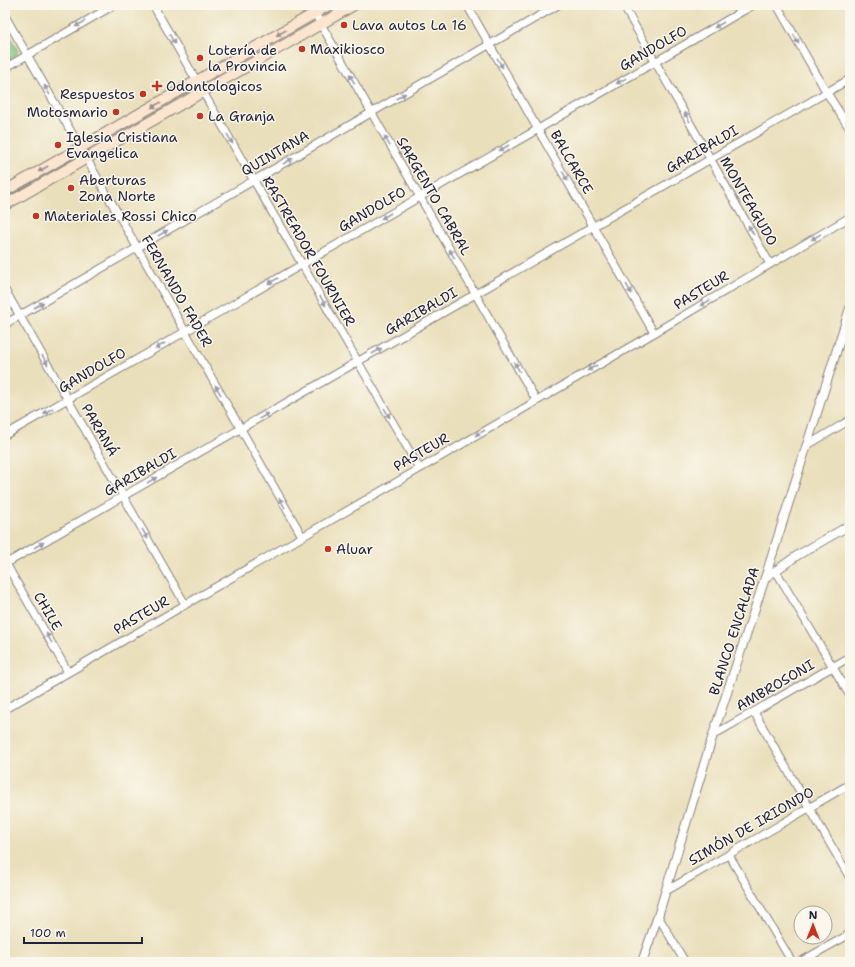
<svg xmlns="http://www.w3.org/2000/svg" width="855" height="967" viewBox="0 0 855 967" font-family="'Shantell Sans',sans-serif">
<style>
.green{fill:#7fc986;stroke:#507660}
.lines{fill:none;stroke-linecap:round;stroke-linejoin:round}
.minor-casing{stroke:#86807b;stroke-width:9}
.tertiary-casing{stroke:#86807b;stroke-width:10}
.secondary-casing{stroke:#86807b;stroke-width:12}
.minor{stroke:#fff;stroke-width:7}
.tertiary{stroke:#fff;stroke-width:8}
.secondary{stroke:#fce5cf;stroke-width:10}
.oneway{fill:#9c9ca7}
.oneway2{fill:#9a8d8c}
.poi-dot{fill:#c8321e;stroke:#fbf7ec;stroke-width:1.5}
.labels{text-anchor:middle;stroke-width:3;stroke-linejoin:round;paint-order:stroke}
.poi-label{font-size:14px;fill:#22223b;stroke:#fbf7ec;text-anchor:start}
.street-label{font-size:14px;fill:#22223b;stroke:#fbf7ec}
</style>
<rect width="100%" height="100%" fill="#fbf7ec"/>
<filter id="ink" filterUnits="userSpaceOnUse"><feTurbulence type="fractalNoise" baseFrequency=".025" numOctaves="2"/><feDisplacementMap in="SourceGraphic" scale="8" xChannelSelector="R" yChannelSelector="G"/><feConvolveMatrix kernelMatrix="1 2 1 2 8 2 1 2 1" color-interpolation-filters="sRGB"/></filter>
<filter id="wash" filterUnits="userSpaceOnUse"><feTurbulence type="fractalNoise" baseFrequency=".012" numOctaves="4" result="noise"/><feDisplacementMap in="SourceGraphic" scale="16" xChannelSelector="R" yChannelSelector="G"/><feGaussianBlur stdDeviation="0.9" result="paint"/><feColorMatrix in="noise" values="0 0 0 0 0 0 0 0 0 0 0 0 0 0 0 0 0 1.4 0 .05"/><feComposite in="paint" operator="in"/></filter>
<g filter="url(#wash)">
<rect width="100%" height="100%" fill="#eadfbb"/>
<polygon class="green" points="5,27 18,51 16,56 5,62"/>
</g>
<g filter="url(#ink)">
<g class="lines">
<defs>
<g id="minor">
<polyline points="153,5 419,468"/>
<polyline points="310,5 536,400"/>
<polyline points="467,5 654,333"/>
<polyline points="623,5 770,264"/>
<polyline points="777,5 827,93 850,129"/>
<polyline points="5,16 302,536"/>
<polyline points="5,68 114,5"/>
<polyline points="5,290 185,604"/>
<polyline points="5,324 558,5"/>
<polyline points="5,435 655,62 753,5"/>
<polyline points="806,446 850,420"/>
<polyline points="5,562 68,672"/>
<polyline points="5,564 850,79"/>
<polyline points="776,571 850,696"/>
<polyline points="5,709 654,333 850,217"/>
<polyline points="754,712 850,878"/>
<polyline points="713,735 850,657"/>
<polyline points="729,855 792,962"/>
<polyline points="666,891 850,784"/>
<polyline points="658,916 685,962"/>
<polyline points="800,962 850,934"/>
</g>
<g id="tertiary">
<polyline points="765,578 798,555 850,525"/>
<polyline points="642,962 658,916 713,735 765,578 850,308"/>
</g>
<g id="secondary">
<polyline points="5,191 329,5"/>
<polyline points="5,205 354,5"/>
</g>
</defs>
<use href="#minor" class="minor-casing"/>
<use href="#tertiary" class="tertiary-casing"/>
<use href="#secondary" class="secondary-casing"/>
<use href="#minor" class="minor"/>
<use href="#tertiary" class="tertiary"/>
<use href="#secondary" class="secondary"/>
</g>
<defs><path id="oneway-solid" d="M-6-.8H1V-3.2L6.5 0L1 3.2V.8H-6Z"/></defs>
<g class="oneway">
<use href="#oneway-solid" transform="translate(80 24) rotate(150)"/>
<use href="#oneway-solid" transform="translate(719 25) rotate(150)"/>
<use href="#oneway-solid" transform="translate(172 39) rotate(60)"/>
<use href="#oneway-solid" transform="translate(796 39) rotate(60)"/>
<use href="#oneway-solid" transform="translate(500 63) rotate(60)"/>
<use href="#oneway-solid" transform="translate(352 79) rotate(-120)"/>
<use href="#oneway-solid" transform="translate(621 81) rotate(151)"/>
<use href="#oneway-solid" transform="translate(47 90) rotate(-120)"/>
<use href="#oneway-solid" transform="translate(401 96) rotate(-30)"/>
<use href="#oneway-solid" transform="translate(687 117) rotate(-120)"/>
<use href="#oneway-solid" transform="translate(230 139) rotate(60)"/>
<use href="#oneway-solid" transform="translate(387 141) rotate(-120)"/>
<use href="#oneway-solid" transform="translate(504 148) rotate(150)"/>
<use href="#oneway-solid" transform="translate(288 161) rotate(-30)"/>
<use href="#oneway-solid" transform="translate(565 176) rotate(60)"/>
<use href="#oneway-solid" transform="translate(386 216) rotate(150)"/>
<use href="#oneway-solid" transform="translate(751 230) rotate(-120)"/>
<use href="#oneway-solid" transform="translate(163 233) rotate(-30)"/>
<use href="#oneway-solid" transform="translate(816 237) rotate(149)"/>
<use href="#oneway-solid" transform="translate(452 254) rotate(-120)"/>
<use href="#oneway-solid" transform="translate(273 281) rotate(150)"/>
<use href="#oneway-solid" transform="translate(629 289) rotate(60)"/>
<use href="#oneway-solid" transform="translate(323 301) rotate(60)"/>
<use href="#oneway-solid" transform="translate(705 303) rotate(149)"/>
<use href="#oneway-solid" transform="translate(39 305) rotate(-30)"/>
<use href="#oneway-solid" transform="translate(160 346) rotate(150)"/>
<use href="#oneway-solid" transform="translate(377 351) rotate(-30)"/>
<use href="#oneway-solid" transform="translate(45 360) rotate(60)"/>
<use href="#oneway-solid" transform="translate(517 367) rotate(-120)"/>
<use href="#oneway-solid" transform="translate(592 368) rotate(150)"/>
<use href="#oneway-solid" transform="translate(218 390) rotate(-120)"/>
<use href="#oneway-solid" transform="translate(48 411) rotate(150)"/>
<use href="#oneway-solid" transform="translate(387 413) rotate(60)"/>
<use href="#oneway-solid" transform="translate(264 416) rotate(-30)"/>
<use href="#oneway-solid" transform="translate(480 433) rotate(150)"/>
<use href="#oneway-solid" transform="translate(152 480) rotate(-30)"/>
<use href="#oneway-solid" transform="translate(282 503) rotate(-120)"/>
<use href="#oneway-solid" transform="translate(145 534) rotate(60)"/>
<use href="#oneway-solid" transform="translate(39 545) rotate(-30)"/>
<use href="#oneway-solid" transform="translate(49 638) rotate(-120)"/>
</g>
<g class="oneway2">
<use href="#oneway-solid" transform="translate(281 33) rotate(150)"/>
<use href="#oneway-solid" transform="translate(156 105) rotate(150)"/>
<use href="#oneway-solid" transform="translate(43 169) rotate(150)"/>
</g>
</g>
<g class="poi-dot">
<circle cx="344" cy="25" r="4"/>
<circle cx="302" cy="49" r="4"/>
<circle cx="200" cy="58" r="4"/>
<path d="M155 80h4v4h4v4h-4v4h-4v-4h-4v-4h4z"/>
<circle cx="143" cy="94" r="4"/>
<circle cx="116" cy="112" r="4"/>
<circle cx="200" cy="116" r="4"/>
<circle cx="58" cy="145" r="4"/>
<circle cx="71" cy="188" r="4"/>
<circle cx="36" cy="216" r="4"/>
<circle cx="328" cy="549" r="4"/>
</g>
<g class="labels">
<g class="poi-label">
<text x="352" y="30">Lava autos La 16</text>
<text x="310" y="54">Maxikiosco</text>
<text x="208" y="55">Lotería de<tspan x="208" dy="16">la Provincia</tspan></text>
<text x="166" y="91">Odontologicos</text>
<text x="135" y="99" text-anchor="end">Respuestos</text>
<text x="108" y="117" text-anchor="end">Motosmario</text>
<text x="208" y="121">La Granja</text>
<text x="66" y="142">Iglesia Cristiana<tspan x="66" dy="16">Evangelica</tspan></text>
<text x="79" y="185">Aberturas<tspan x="79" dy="16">Zona Norte</tspan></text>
<text x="44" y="221">Materiales Rossi Chico</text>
<text x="336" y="554">Aluar</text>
</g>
<g class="street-label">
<text transform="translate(653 48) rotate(-30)" y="5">GANDOLFO</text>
<text transform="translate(702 149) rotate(-30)" y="5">GARIBALDI</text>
<text transform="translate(275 153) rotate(-30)" y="5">QUINTANA</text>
<text transform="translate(572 162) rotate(60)" y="5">BALCARCE</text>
<text transform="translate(434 196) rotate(60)" y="5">SARGENTO CABRAL</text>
<text transform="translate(749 201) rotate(60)" y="5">MONTEAGUDO</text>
<text transform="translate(372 209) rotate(-30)" y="5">GANDOLFO</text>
<text transform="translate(309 251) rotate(60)" y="5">RASTREADOR FOURNIER</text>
<text transform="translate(701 290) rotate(-31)" y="5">PASTEUR</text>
<text transform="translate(177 291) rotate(60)" y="5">FERNANDO FADER</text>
<text transform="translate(421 311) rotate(-30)" y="5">GARIBALDI</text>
<text transform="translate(92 370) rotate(-30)" y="5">GANDOLFO</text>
<text transform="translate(100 430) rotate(60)" y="5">PARANÁ</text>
<text transform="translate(421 452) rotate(-30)" y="5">PASTEUR</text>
<text transform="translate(140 472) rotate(-30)" y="5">GARIBALDI</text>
<text transform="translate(48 611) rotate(60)" y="5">CHILE</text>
<text transform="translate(141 615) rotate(-30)" y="5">PASTEUR</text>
<text transform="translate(734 631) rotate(-72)" y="5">BLANCO ENCALADA</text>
<text transform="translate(775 685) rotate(-30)" y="5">AMBROSONI</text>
<text transform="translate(751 826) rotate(-30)" y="5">SIMÓN DE IRIONDO</text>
</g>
</g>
<rect width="855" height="967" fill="none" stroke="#fbf7ec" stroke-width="20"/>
<g transform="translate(813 925)"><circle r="19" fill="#fbf7ec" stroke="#a4a2a5"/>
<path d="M0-3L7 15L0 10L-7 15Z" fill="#c8321e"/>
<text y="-6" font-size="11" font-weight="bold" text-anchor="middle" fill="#22223b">N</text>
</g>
<path d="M24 937v6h118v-6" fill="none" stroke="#22223b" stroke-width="2"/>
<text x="30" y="937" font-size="12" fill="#22223b" stroke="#fbf7ec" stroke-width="3" paint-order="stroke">100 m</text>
</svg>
